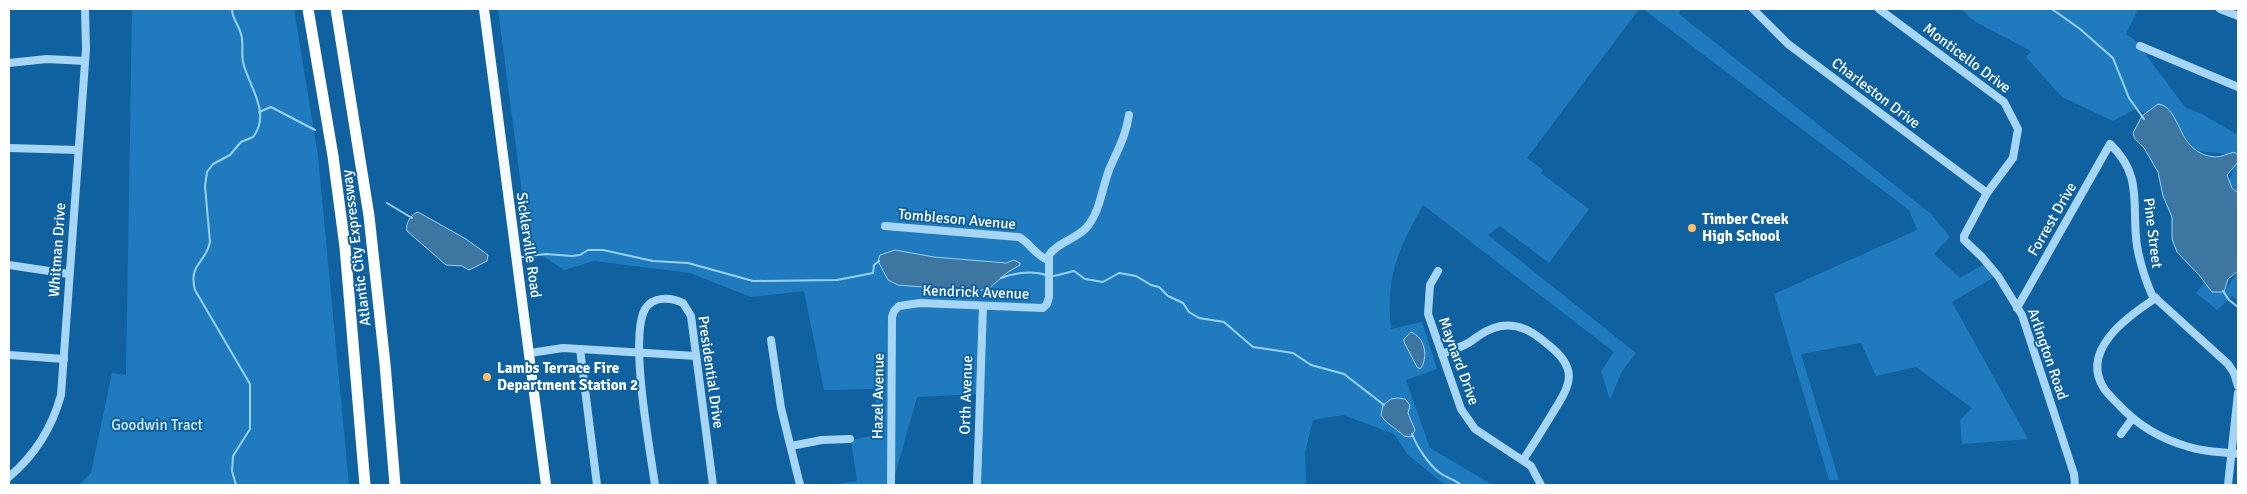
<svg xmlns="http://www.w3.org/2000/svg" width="2247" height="494" viewBox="0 0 2247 494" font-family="Signika,sans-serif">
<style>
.green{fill:#1f7bbd}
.water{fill:#3d76a1;stroke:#99d2f9}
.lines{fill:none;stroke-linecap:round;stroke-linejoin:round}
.stream{stroke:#99d2f9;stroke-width:2}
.minor{stroke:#a7d5f5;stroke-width:8}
.major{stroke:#f5faff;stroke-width:10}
.highway{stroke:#fff;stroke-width:11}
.poi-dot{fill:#ffc16b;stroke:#10619f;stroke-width:2}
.labels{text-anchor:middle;stroke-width:4;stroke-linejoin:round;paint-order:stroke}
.street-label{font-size:15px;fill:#fff;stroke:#10619f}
.poi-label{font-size:15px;font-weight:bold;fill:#fff;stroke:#10619f;text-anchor:start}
.park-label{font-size:15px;fill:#d0ebfe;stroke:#10619f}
</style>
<rect width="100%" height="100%" fill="#10619f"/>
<g class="green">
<polygon points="132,9 294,9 318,156 349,485 79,485 91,473 112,373 126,375"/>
<path d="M498 9H1639L1527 158 1543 170 1541 173 1589 209 1549 263 1500 226 1488 235 1636 353 1622 371 1610 400 1601 371 1614 352 1423 205C1397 252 1386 275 1391 329L1422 322 1437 369 1406 380 1430 448 1493 485H1445L1408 455 1394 434 1343 415 1313 420 1305 452 1306 485H979V394L917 397 895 475V485H832L857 481 851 440 878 435 875 389 824 390 804 291 751 297 690 273 594 261 564 270 529 247Z"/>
<polygon points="1643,9 1681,9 1679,14 1931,214 1950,237 1934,254 1960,278 1986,263 1996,276 1952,302 2028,439 1962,444 1960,420 1972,408 1916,367 1876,376 1861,343 1801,354 1839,480 1829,480 1774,294 1917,230 1909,210"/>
<polygon points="1961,9 2138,9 2126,34 2135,40 2185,107 2202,114 2238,135 2238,193 2229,182 2238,155 2196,151 2177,125 2135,109 2113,121 2062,97 2026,57 2031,51 1974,21"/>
<polygon points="2238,272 2238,301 2232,296 2217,310 2196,293 2205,282 2224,292"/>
</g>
<g class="water">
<path d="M2158 104C2182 107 2176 154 2215 157 2221 157 2227 154 2234 152L2238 155V162L2227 175 2232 188 2238 193V271L2228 279 2224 292H2212L2199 275 2177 252 2172 239V217L2163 196 2158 172 2144 148 2135 139 2133 133 2142 116Z"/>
<path d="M418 212 466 239 488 255 487 261 469 270 462 266 446 265 407 231C405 224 411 214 418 212Z"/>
<polygon points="895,250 934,257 1006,263 1014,260 1020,263 1020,265 1008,272 987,290 960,290 898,285 888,280 878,261 880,255"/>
<path d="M1411 332C1425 337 1429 358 1420 369L1417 367 1404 342V339Z"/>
<path d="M1398 398 1405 399 1410 405 1408 413 1415 430 1411 437 1404 436C1397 429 1385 423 1381 415L1383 405 1391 399Z"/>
</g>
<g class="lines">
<g class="stream">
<path d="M232 9C232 19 239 25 241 34 244 43 241 53 243 62 248 85 272 113 253 137L241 142 230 155 213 164 207 172 205 186 210 242C206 263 188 264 195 290L250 384V429L233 456 232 471 236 485"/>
<polyline points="2052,9 2080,29 2113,58 2129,98 2144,119"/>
<polyline points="259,112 271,107 315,130"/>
<polyline points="387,203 412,218"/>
<polyline points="521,257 546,254 572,256 580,255 588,250 603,250 653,261 688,263 753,281 837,280 873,273 874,265 879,261"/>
<polyline points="1054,276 1074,271 1085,279 1103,282 1119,273 1136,276 1151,285 1159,287 1168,296 1183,303 1189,312 1199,318 1224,322 1253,347 1293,353 1311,365 1344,374 1384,405"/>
<path d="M1001 278C1014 273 1033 270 1046 275"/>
<polyline points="2223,291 2229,300 2238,307"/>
<path d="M1412 434C1417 447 1429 465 1440 473 1447 478 1454 479 1461 485"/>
</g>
<g class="minor">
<polyline points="1753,9 1788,44 1987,193"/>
<polyline points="1879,9 2004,102 2018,129 2013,158 1987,193 1964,236 1964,240 1982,257 1998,276 2022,315 2074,474 2075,485"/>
<polyline points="2220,9 2238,16"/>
<polyline points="2140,46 2238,87"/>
<polyline points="9,63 47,59 85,61"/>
<polyline points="9,148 78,150"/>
<path d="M885 226 1019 237C1030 243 1035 255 1048 260"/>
<polyline points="9,265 69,274"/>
<polyline points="1438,271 1430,285 1428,314 1461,409 1475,429 1531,466 1541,485"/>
<path d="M2156 298C2128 316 2078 351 2105 390 2109 395 2114 400 2118 404 2138 426 2161 439 2189 447 2204 452 2222 452 2238 454"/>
<path d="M2017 308 2110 144C2144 176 2131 205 2137 246 2140 263 2145 279 2152 295L2228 364 2234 373 2238 386"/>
<polyline points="771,340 781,408 800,485"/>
<polyline points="580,349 597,485"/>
<polyline points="530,353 563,348 696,356"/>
<path d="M1442 354C1452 350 1462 347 1470 342 1480 335 1489 328 1501 326 1519 323 1533 332 1546 343 1579 368 1572 383 1552 414 1543 429 1533 445 1523 460"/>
<polyline points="9,355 64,359"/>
<polyline points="2121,434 2132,419"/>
<polyline points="791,446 822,440 850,439"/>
<path d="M9 477C35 455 52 428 61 395L86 49 85 9"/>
<path d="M655 485C650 449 629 338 645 309 653 296 671 297 683 303L691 316 713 485"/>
<path d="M891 485 892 317 894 311 899 306 920 303 1043 308 1047 304 1049 297V255C1058 242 1076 239 1086 228 1100 213 1102 188 1109 170 1117 151 1126 136 1129 115"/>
<polyline points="977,485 983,306"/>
<polyline points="2228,485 2238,393"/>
</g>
<polyline class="major" points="484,9 546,485"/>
<g class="highway">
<polyline points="308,9 333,156 345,247 365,485"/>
<polyline points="336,9 369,216 385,364 395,485"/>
</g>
</g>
<g class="poi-dot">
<circle cx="1692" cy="228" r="5"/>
<circle cx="487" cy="377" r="5"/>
</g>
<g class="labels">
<g class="street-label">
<text transform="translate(1967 58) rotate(37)" y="5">Monticello Drive</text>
<text transform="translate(1876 93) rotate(37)" y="5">Charleston Drive</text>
<text transform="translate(957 219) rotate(5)" y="5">Tombleson Avenue</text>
<text transform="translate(2052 219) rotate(-60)" y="5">Forrest Drive</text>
<text transform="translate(2153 233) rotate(83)" y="5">Pine Street</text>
<text transform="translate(529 245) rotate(82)" y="5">Sicklerville Road</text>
<text transform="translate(356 248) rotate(-97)" y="5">Atlantic City Expressway</text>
<text transform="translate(57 250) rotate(-86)" y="5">Whitman Drive</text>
<text transform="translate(976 292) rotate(2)" y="5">Kendrick Avenue</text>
<text transform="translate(2048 354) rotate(71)" y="5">Arlington Road</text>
<text transform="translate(1459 361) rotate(70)" y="5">Maynard Drive</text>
<text transform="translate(711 372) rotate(82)" y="5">Presidential Drive</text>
<text transform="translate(966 395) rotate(-88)" y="5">Orth Avenue</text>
<text transform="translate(878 396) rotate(-89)" y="5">Hazel Avenue</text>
</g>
<g class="poi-label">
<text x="1702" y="224">Timber Creek<tspan x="1702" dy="17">High School</tspan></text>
<text x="497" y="373">Lambs Terrace Fire<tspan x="497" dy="17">Department Station 2</tspan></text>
</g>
<g class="park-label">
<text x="157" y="430">Goodwin Tract</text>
</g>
</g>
<rect width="2247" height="494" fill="none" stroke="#ffffff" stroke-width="20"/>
</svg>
